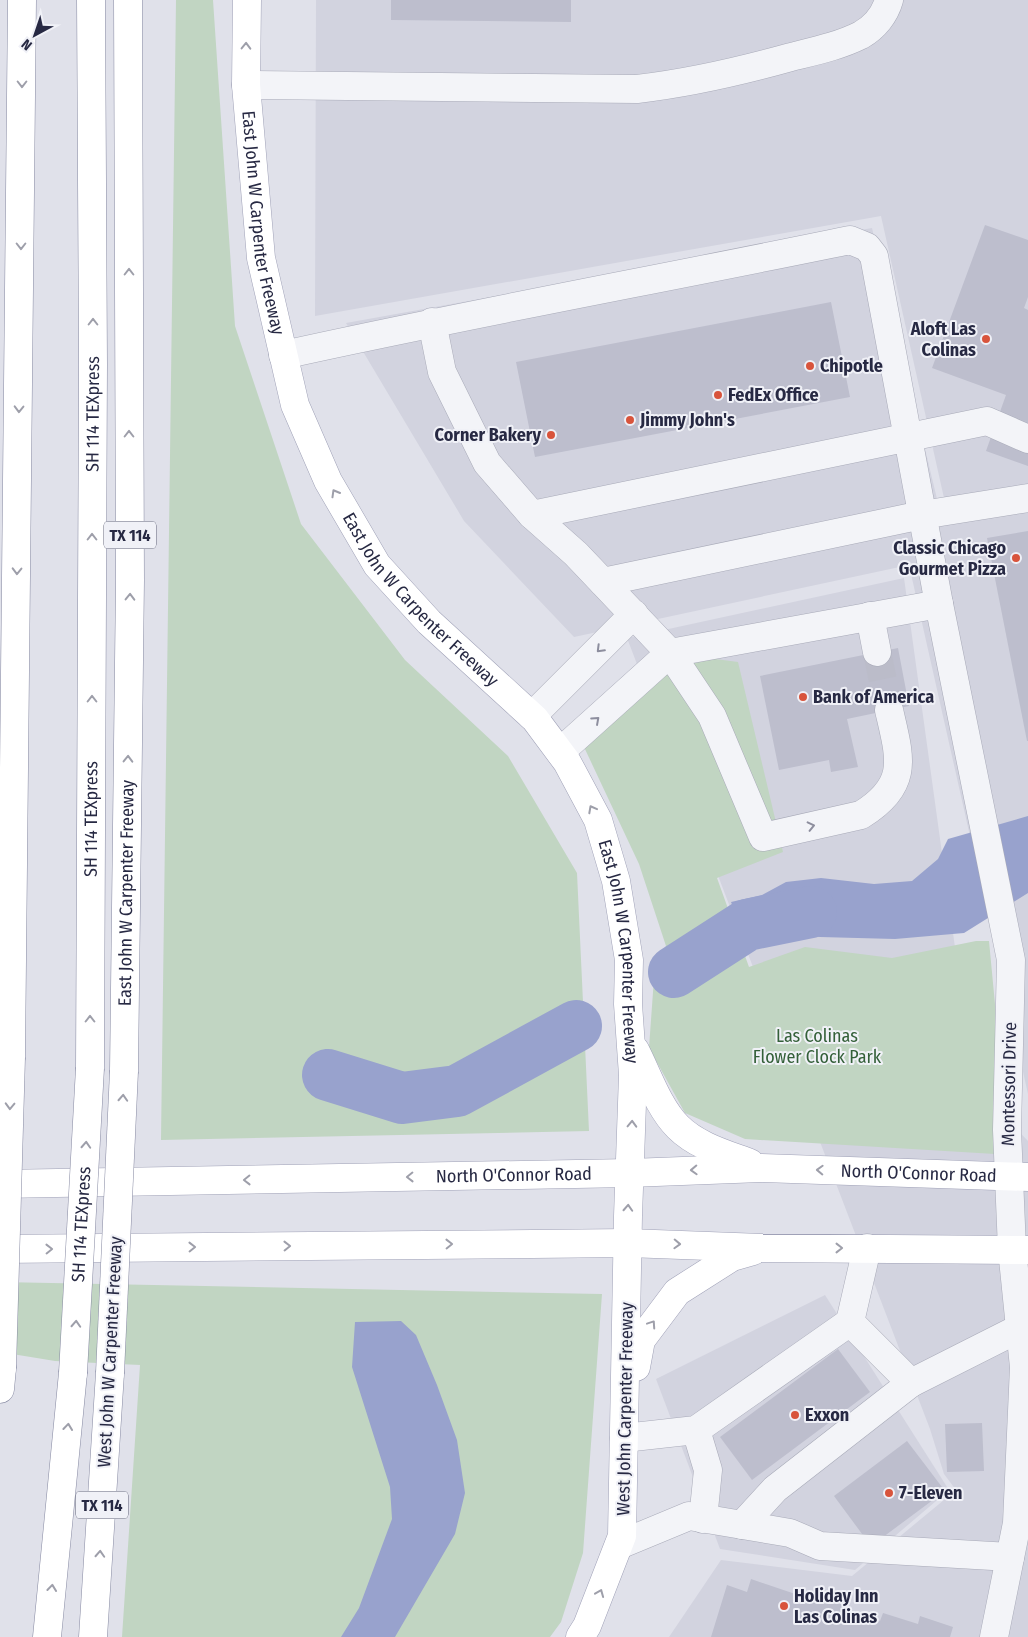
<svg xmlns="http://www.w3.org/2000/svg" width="1028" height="1637" viewBox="0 0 1028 1637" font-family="'Fira Sans Condensed',sans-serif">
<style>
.built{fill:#d2d3df}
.green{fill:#c1d5c2}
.water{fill:#98a2cd}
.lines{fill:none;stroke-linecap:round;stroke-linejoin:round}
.river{stroke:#98a2cd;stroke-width:52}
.building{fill:#bdbecd}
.minor-tunnel{stroke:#bbbcc9;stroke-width:28;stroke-dasharray:28 14;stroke-linecap:butt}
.minor-casing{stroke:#a8aab8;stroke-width:29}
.major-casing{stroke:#9fa1b7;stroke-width:29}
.highway-casing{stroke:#8689a2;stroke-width:29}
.minor{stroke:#f3f4f8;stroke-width:28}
.major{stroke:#fff;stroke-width:28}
.highway{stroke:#fff;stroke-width:28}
.highway-bridge-casing{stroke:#8689a2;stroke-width:29;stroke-linecap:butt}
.highway-bridge{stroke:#fff;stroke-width:28}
.oneway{stroke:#9e9faa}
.oneway2{stroke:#8d8e9e}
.poi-dot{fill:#d8543c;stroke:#f0f1f7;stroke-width:2}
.labels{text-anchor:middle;stroke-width:4;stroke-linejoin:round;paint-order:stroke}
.shield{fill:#f0f1f7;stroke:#636579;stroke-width:1}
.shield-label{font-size:16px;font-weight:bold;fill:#272943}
.street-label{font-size:18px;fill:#272943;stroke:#f0f1f7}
.poi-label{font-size:18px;font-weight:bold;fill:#272943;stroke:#f0f1f7;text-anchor:start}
.park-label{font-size:18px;fill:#346039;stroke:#f0f1f7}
</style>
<rect width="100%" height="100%" fill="#e0e1ea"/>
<g class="built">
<polygon points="316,0 1028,0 1028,484 944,498 881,216 315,316"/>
<polygon points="872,228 938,503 1028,489 1028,1094 909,565 574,637 464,521 346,323"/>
<polygon points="904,578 974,1085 1028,1141 1028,1637 669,1637 721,1560 852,1576 956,1490 944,1474 930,1429 627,638"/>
<polygon points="825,1295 949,1490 855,1570 720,1549 656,1379"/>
</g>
<g class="green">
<polygon points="176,0 213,0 235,326 301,524 405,660 508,756 577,873 589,1131 161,1140"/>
<polygon points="670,653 738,662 783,852 717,878 749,967 805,947 892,958 976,941 989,941 1007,1130 995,1154 745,1139 685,1113 649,1048 655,964 666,946 639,864 584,747"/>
<polygon points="0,1282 602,1294 583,1553 561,1622 550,1637 122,1637 140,1365 55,1361 0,1352"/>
</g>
<g class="water">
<polygon points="1028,816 1028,893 964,933 895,939 820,937 789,931 749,946 731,902 762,895 786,882 821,878 874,884 912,881 938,859 948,839"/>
<polygon points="401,1321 416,1335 437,1385 457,1440 465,1493 455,1534 395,1637 341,1637 359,1608 392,1519 390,1487 352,1367 355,1322"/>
</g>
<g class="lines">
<g class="river">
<polyline points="674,972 747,925 811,912"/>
<polyline points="328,1075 402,1098 457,1091 576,1026"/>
</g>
</g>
<g class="building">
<polygon points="391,0 571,0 571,22 391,20"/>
<polygon points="985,225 1028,240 1028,297 1024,308 1028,310 1028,466 986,451 1006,395 932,368"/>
<polygon points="831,302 850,397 535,457 516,362"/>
<polygon points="1028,531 1028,741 1027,741 987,538"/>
<polygon points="898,648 909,706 847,719 858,767 831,772 829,760 779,770 760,676"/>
<polygon points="838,1349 870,1392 752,1480 720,1437"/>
<polygon points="982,1423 984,1471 947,1472 945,1424"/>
<polygon points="907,1441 945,1491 871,1546 834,1496"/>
<polygon points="751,1579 810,1599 813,1590 849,1602 846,1611 880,1621 883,1613 918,1624 920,1616 953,1627 950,1637 711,1637 727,1585 747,1592"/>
</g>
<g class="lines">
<polyline class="minor-tunnel" points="877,652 889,710"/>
<defs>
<g id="minor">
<path d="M246 85 637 89C689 83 741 71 791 57 815 51 839 46 861 35 875 27 885 14 889 0"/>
<polyline points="432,322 442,372 487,463 532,515 576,554 670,653 939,604"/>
<path d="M283 355C472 313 661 279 850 240L867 247 874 256 939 604 1011 960 1007 1130 1012 1249 1024 1367 1017 1523 994 1637"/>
<polyline points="532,515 987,421 1028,439"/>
<polyline points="603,582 922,515 1028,498"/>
<polyline points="870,616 877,652"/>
<polyline points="532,716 634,614"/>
<path d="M560 752 670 653 712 716 763 837 861 815C910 785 900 758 889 710"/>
<polyline points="867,1248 850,1322 911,1383"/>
<polyline points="696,1430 708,1470 703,1519"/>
<polyline points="624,1438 696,1430 850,1322"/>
<polyline points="742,1525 775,1489 911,1383 1020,1328"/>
<polyline points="619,1545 689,1516 790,1533 820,1546 1010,1557"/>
</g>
<g id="major">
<path id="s1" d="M247 0 246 85 261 258 295 405 328 481 377 565 429 622 535 719 567 762 598 820 616 881 629 960 628 1004 633 1075 628 1216 622 1536 587 1626 580 1637"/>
<path d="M635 1050C648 1075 658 1107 678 1127 697 1146 726 1154 750 1163"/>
<path id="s2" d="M0 1184 630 1173 761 1168 1028 1177"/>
<polyline points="0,1249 628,1243 762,1248 1028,1250"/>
<polyline points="636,1367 641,1340 677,1292 732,1257 753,1251"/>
</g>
<g id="highway">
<polyline points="11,1057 22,0"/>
<path id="s3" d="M90 1068 93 364 91 0"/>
<path id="s4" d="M124 1071 130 580 128 0"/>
<polyline points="0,1389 2,1368"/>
<polyline points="47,1637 73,1373"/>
<polyline points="93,1637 110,1373"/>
</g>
</defs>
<use href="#minor" class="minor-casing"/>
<use href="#major" class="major-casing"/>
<use href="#highway" class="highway-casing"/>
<use href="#minor" class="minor"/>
<use href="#major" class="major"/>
<use href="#highway" class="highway"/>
<defs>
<g id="highway-bridge">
<polyline points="2,1368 11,1057"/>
<path id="s5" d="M73 1373 90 1068"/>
<polyline points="110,1373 124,1071"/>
</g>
</defs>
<use href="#highway-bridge" class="highway-bridge-casing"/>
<use href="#highway-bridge" class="highway-bridge"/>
</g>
<defs><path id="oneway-chevron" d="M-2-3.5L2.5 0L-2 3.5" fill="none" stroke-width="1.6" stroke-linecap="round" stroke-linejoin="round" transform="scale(1.25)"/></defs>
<g class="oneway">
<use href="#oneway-chevron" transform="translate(246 46) rotate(-89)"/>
<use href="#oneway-chevron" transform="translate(22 84) rotate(90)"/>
<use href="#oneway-chevron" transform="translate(21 246) rotate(90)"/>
<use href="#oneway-chevron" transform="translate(129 272) rotate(-90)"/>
<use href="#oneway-chevron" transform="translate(93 322) rotate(-90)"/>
<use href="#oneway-chevron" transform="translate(19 409) rotate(91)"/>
<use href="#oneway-chevron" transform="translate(129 434) rotate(-90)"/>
<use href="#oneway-chevron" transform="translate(335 493) rotate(-120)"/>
<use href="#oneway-chevron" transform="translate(92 537) rotate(-90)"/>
<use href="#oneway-chevron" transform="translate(17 571) rotate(91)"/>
<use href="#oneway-chevron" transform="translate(130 597) rotate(-89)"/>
<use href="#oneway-chevron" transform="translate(92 699) rotate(-90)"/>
<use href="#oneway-chevron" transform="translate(128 759) rotate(-89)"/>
<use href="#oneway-chevron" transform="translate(592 809) rotate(-118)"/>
<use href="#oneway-chevron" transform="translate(90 1019) rotate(-90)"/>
<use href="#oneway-chevron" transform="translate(123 1098) rotate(-87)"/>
<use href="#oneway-chevron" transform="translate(10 1106) rotate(92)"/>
<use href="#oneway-chevron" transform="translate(632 1124) rotate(-88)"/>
<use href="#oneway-chevron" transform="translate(86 1145) rotate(-87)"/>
<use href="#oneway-chevron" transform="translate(694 1170) rotate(178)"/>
<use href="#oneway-chevron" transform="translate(820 1170) rotate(-178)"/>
<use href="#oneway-chevron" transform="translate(410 1177) rotate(179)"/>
<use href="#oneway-chevron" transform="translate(247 1180) rotate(179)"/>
<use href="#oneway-chevron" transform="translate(628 1208) rotate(-87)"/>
<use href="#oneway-chevron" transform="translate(449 1244) rotate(-1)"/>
<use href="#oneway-chevron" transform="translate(677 1244) rotate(2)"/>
<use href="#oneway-chevron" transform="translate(287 1246) rotate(-1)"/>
<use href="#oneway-chevron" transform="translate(192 1247) rotate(-1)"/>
<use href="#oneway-chevron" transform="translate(839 1248)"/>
<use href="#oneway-chevron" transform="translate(49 1249) rotate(-1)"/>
<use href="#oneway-chevron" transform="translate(76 1324) rotate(-87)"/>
<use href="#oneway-chevron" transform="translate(652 1324) rotate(-56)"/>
<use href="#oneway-chevron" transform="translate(68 1427) rotate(-84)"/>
<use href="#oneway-chevron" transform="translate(100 1554) rotate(-87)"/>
<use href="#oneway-chevron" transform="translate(52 1588) rotate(-84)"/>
<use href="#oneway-chevron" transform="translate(600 1593) rotate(-68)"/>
</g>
<g class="oneway2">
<use href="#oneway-chevron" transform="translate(600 649) rotate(135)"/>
<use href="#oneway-chevron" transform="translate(596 720) rotate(-42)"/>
<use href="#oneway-chevron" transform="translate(811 826) rotate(-13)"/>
</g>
<g class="poi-dot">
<circle cx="986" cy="339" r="5"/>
<circle cx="810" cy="366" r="5"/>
<circle cx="718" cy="395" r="5"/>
<circle cx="630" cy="420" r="5"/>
<circle cx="551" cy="435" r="5"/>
<circle cx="1016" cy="558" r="5"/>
<circle cx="803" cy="697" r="5"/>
<circle cx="795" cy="1415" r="5"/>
<circle cx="889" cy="1493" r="5"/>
<circle cx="784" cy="1606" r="5"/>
</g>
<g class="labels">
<g class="shield">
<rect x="104" y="521.5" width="52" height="27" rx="4"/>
<rect x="76" y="1491.5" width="52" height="27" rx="4"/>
</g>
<g class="shield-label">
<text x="130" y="541">TX 114</text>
<text x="102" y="1511">TX 114</text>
</g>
<g class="street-label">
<text dy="6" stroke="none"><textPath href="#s1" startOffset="224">East John W Carpenter Freeway</textPath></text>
<text dy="6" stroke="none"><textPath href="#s3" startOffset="654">SH 114 TEXpress</textPath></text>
<text dy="6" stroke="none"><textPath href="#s1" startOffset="644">East John W Carpenter Freeway</textPath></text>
<text dy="6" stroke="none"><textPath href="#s3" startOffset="249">SH 114 TEXpress</textPath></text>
<text dy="6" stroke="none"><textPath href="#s4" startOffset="178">East John W Carpenter Freeway</textPath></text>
<text dy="6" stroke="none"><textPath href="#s1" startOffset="1064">East John W Carpenter Freeway</textPath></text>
<text transform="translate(1009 1084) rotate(-89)" y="6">Montessori Drive</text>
<text dy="6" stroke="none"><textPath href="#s2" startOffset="919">North O'Connor Road</textPath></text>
<text dy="6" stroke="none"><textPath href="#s2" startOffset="514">North O'Connor Road</textPath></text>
<text dy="6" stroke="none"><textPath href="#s5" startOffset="149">SH 114 TEXpress</textPath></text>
<text transform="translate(110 1352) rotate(-87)" y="6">West John W Carpenter Freeway</text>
<text transform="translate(625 1409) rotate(-89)" y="6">West John Carpenter Freeway</text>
</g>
<g class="poi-label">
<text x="976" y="335" text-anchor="end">Aloft Las<tspan x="976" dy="21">Colinas</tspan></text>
<text x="820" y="372">Chipotle</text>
<text x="728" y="401">FedEx Office</text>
<text x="640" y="426">Jimmy John's</text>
<text x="541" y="441" text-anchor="end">Corner Bakery</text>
<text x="1006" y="554" text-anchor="end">Classic Chicago<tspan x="1006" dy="21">Gourmet Pizza</tspan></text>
<text x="813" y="703">Bank of America</text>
<text x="805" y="1421">Exxon</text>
<text x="899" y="1499">7-Eleven</text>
<text x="794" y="1602">Holiday Inn<tspan x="794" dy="21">Las Colinas</tspan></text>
</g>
<g class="park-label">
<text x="817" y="1042">Las Colinas<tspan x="817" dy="21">Flower Clock Park</tspan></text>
</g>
</g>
<g transform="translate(35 35) rotate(220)" stroke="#f0f1f7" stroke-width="4" paint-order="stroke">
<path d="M0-4L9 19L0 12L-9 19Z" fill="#272943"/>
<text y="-8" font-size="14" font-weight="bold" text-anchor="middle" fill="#272943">N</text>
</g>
</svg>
